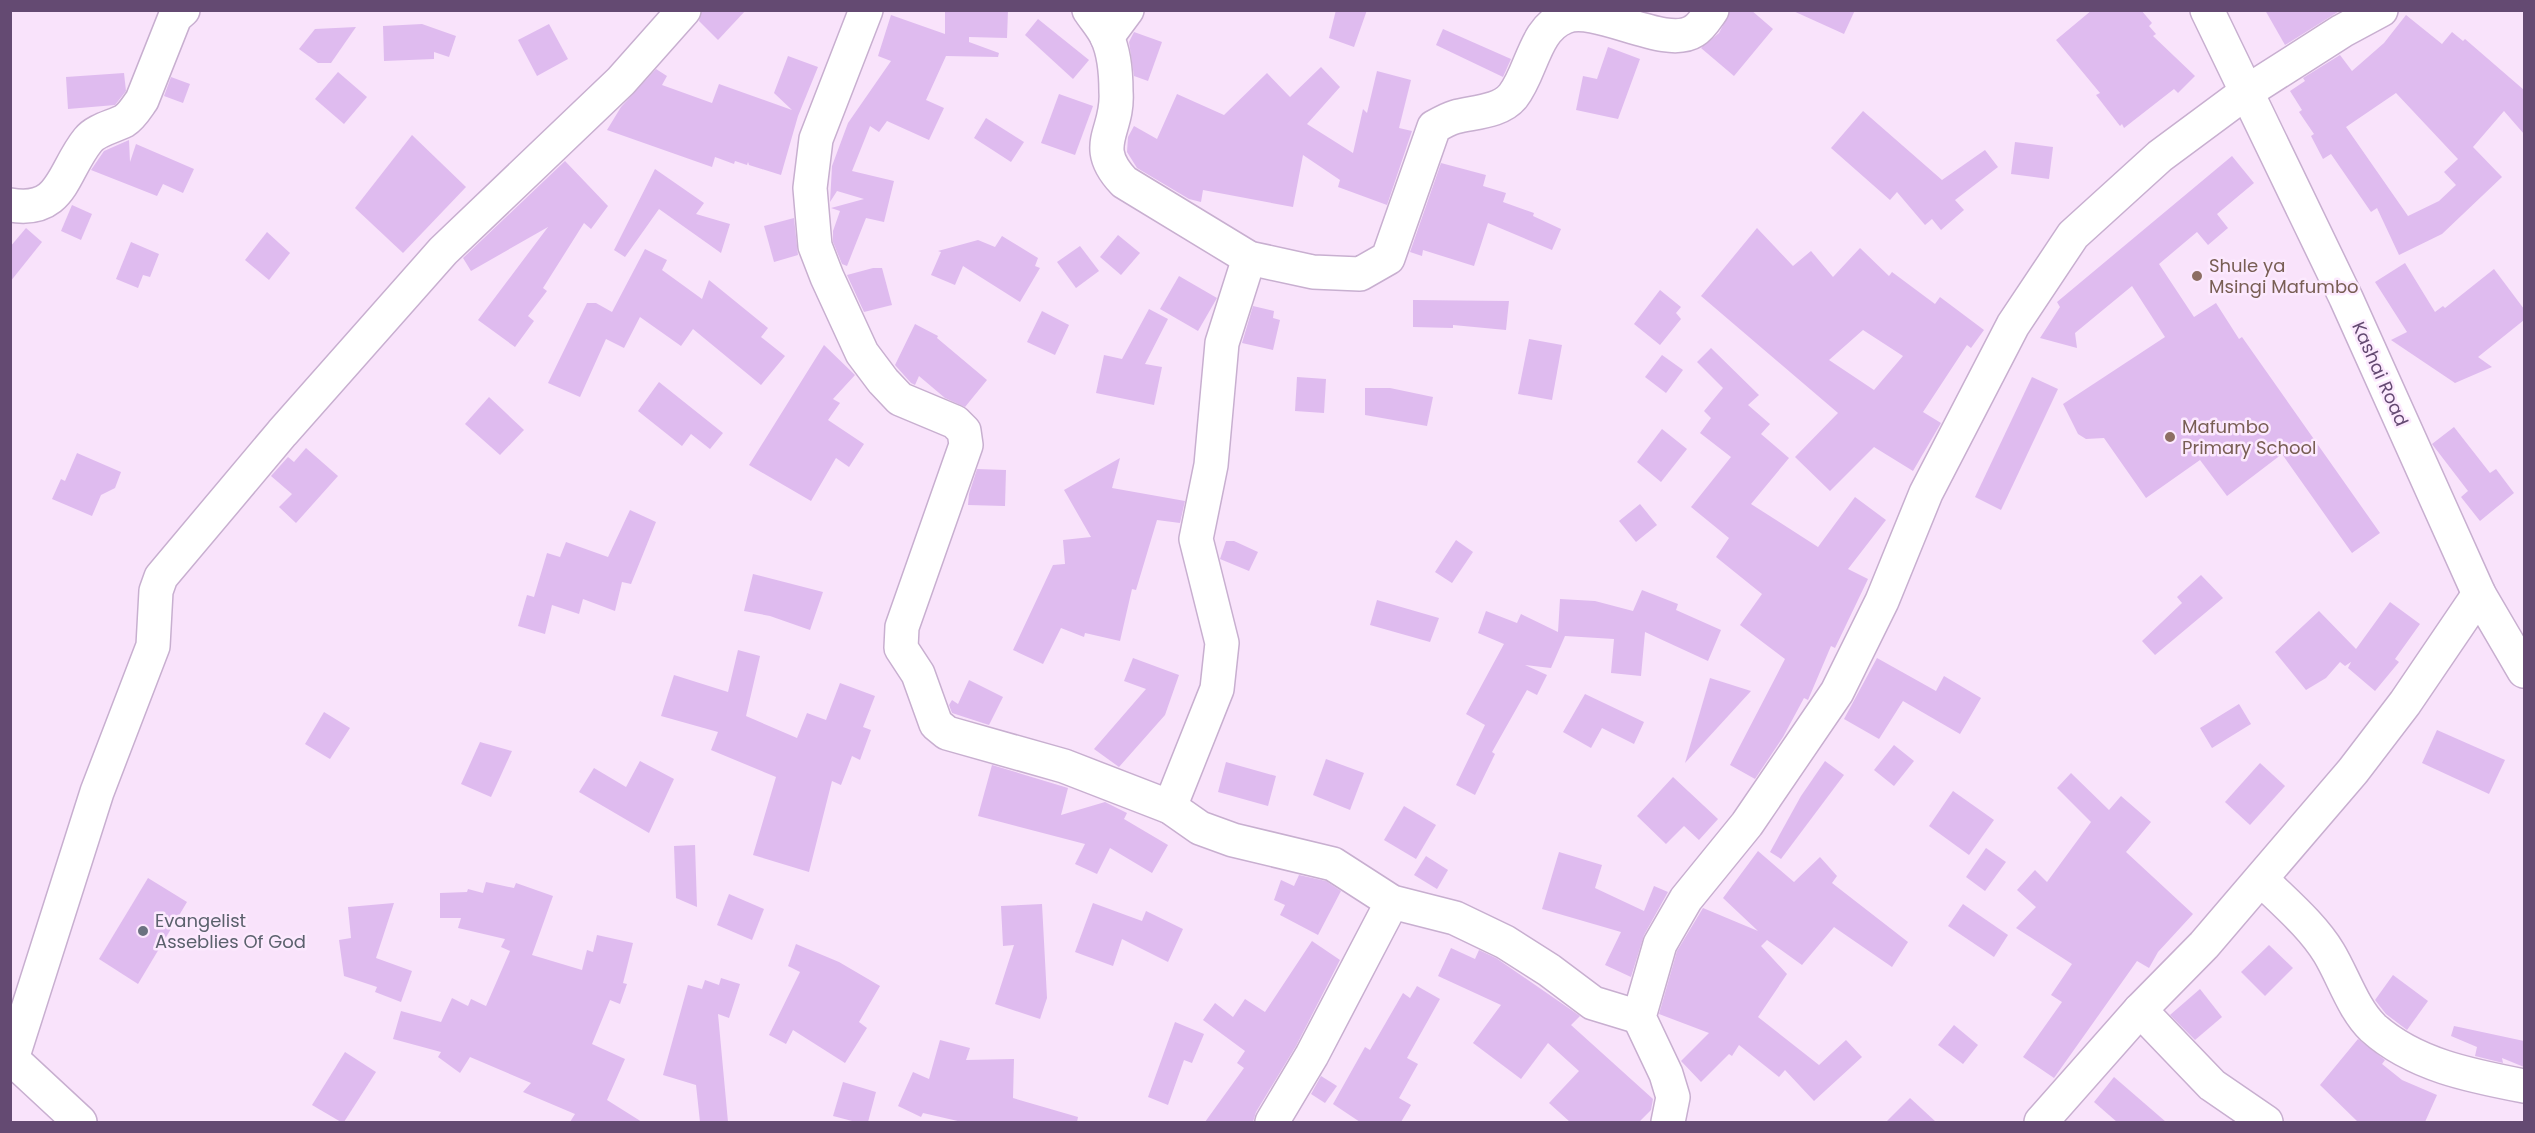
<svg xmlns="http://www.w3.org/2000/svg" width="2535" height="1133" viewBox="0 0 2535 1133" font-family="Poppins,sans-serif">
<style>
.building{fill:#dfbbef;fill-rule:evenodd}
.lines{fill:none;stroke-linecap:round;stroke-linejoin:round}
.minor-casing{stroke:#c8afd0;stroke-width:36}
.minor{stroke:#fff;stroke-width:33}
.education-dot{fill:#8d6e63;stroke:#fce9fe;stroke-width:2}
.worship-dot{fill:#6b7280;stroke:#fce9fe;stroke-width:2}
.labels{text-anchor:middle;stroke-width:5;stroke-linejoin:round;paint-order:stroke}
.education-label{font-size:18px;fill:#785e54;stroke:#fce9fe;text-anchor:start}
.street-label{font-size:18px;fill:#644a72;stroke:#fce9fe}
.worship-label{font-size:18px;fill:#5b616d;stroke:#fce9fe;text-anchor:start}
</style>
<rect width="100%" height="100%" fill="#f9e3fb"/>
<g class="building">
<polygon points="702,10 746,10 718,40 699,21"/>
<polygon points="945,10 1008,10 1007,38 969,37 969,42 999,53 998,57 946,56 926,100 944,108 929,140 887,121 879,132 870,126 852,171 894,181 884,222 866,218 847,266 842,264 833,242 833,231 840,211 831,208 864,199 837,191 830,202 832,166 848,123 891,61 878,56 891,15 945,34"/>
<polygon points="1336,10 1367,10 1354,47 1329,38"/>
<polygon points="1731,10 1751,10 1773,29 1734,76 1701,48 1719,33"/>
<polygon points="1791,10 1855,10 1844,34"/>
<polygon points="2092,10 2141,10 2152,23 2149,26 2156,34 2153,36 2195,76 2178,93 2174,89 2124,128 2122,124 2120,126 2096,95 2100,93 2056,40"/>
<polygon points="2265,10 2341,10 2285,45"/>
<path d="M2406 15 2442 44 2452 32 2463 41 2465 39 2524 90V134L2504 111 2473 147 2502 177 2442 234 2399 255 2377 208 2371 212 2331 154 2323 159 2311 136 2314 134 2299 112 2302 110 2290 91 2305 81 2303 78 2340 55 2352 71 2384 43ZM2396 93 2458 159 2444 172 2456 185 2439 201 2408 216 2346 127Z"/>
<polygon points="1038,19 1089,60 1073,79 1025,35"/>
<polygon points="422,24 456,36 449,57 434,52 434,59 384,61 383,26"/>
<polygon points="549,24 568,59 537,76 518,40"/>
<polygon points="356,27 331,63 318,63 299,49 315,29"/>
<polygon points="1443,29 1511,59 1503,77 1436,45"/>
<polygon points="1134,32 1162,42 1148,81 1134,76 1129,42"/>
<polygon points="1608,47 1640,59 1618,119 1576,110 1583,76 1597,79"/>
<polygon points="788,56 818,67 798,116 781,175 749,165 748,162 747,165 735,161 734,164 715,157 712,167 607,130 621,107 656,69 667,76 662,85 712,103 719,84 792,110 774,93"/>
<polygon points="1321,67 1340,87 1307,124 1353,153 1363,109 1367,113 1377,71 1411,80 1399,128 1412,131 1387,205 1338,187 1340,180 1303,155 1293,207 1203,190 1201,202 1189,199 1137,168 1127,152 1128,137 1134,126 1157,139 1177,94 1224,115 1267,73 1290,97"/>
<polygon points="338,72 367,97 344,124 315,99"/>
<polygon points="124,73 126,91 115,105 68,109 66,77"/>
<polygon points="171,77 190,84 183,103 164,96"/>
<polygon points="1059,94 1093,106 1075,155 1041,143"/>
<polygon points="1863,111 1942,180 1985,150 1998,167 1955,200 1964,210 1941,230 1932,219 1925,225 1897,192 1890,200 1831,148"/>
<polygon points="986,118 1024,142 1011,162 974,138"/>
<polygon points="412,135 466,187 403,253 355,208"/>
<polygon points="129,140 130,162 136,144 194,169 183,193 163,184 157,196 91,170 104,151"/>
<polygon points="2015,142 2053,147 2049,179 2011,174"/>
<polygon points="2232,156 2254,183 2217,214 2228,228 2208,245 2197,232 2159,264 2194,317 2216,303 2239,339 2242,337 2380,533 2352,553 2282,454 2227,496 2200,460 2146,498 2104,438 2086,439 2078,434 2063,404 2165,337 2132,286 2075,333 2077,348 2040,338 2060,307 2057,302"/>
<polygon points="565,161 608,206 591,229 584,223 543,288 547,291 528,316 534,321 515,347 478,320 548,227 471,271 463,258"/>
<polygon points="1441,163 1486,175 1483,186 1506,193 1503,202 1534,213 1533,216 1561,229 1552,250 1488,223 1474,266 1423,250 1422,256 1410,252"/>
<polygon points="655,169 704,203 696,214 730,224 721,253 659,209 625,257 614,250"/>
<polygon points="72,205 92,214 81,240 61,231"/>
<polygon points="794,218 798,255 774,262 764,226"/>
<polygon points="26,228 42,242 10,282 10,247"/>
<path d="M1757 228 1793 266 1811 251 1833 277 1860 248 1889 276 1892 272 1935 304 1940 297 1984 330 1971 348 1967 345 1923 412 1941 423 1913 471 1874 447 1830 491 1795 457 1838 413 1701 296ZM1863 330 1903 356 1874 390 1829 360Z"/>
<polygon points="267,232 290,253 269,280 245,260"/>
<polygon points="1118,235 1140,253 1121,275 1100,257"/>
<polygon points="1002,236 1038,258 1035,266 1040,268 1020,302 963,266 955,285 931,275 941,252 938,251 978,240 995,247"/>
<polygon points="131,242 159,254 150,277 143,275 138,288 116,279"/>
<polygon points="1080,246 1099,271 1076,288 1057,262"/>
<polygon points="645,249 667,260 662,270 702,299 709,280 768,328 761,337 785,356 761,385 693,329 681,346 640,317 624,348 606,339 580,397 548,383 587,303 596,303 612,312"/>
<polygon points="2405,263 2435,312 2443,306 2445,308 2494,269 2524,309 2524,320 2478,357 2492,367 2455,383 2391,340 2407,332 2375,282"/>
<polygon points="873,268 882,268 892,305 864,312 847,275"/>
<polygon points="1179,276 1217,298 1198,331 1160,309"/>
<polygon points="1660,290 1681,307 1676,313 1681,319 1660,345 1634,324"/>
<polygon points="1413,300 1509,301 1506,330 1453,325 1453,328 1413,327"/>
<polygon points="1253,306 1274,311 1273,318 1280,320 1273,350 1242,343"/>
<polygon points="1149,309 1168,319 1145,364 1162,367 1154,405 1096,393 1104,355 1122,359"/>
<polygon points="1042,311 1069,325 1055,355 1027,342"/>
<polygon points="915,324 938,336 937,338 987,380 965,407 945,398 919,376 915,385 911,383 895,365"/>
<polygon points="1529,339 1562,345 1552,400 1518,394"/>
<polygon points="824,345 855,375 833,399 840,403 828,420 864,444 849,467 836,458 811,501 749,465"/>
<polygon points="1711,348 1759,395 1748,405 1770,424 1761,434 1789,458 1751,504 1818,547 1855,497 1886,520 1848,569 1868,579 1835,648 1831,646 1808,700 1804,698 1783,737 1755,779 1730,765 1785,659 1740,625 1762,594 1716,557 1729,538 1691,507 1731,457 1700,433 1711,418 1704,411 1723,388 1697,362"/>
<polygon points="1662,355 1683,370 1666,393 1645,377"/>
<polygon points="1297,377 1326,379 1324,413 1295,411"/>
<polygon points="2032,377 2058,389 2001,510 1975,497"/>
<polygon points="659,382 723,433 710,449 691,434 682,446 638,411"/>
<polygon points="1365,388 1390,388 1433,397 1427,426 1365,415"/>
<polygon points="489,397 524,430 500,455 465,424"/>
<polygon points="2454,427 2490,473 2496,469 2514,493 2480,521 2461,497 2468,491 2432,444"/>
<polygon points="1662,429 1687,449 1661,482 1637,462"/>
<polygon points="306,448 338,476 296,523 279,507 292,494 271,476 288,457 294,462"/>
<polygon points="77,453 121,472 115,488 101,495 92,516 52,499 61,479 65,481"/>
<polygon points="1120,458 1112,488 1185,501 1180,523 1157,520 1136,590 1132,589 1120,641 1085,633 1084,637 1061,628 1043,664 1013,650 1053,565 1065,564 1063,540 1091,537 1064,490"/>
<polygon points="977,469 1006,470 1005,506 968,505 969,494"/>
<polygon points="1640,504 1657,525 1636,542 1619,521"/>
<polygon points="630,510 656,522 631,584 622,582 615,611 583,599 579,614 552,605 545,634 518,626 527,595 534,597 547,553 560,557 566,542 608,557"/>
<polygon points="1456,540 1473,552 1452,583 1435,572"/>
<polygon points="1226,541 1234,541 1258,552 1249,571 1220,559"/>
<polygon points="753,574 823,592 810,630 770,616 744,611"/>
<polygon points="2201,575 2223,598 2155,655 2142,641 2182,603 2177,597"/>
<polygon points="1642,590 1678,604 1676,610 1721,630 1708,661 1645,632 1641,676 1611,673 1614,639 1565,636 1551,668 1525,665 1547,675 1537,695 1527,690 1492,752 1495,754 1475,795 1456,785 1485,725 1466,714 1504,644 1478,633 1486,611 1517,623 1521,614 1558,632 1560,599 1595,601 1633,611"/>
<polygon points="1377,600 1439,618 1430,642 1370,625"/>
<polygon points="2390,602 2420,624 2395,659 2399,662 2375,691 2348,668 2351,662 2345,666 2340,662 2326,678 2306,690 2275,652 2319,611 2356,649"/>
<polygon points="738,650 760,656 746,716 797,738 807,713 826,720 840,683 875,696 863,727 871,730 860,760 852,756 841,785 832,781 809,872 753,855 776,777 711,750 718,732 661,716 674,675 728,692"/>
<polygon points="1133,658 1179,675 1165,715 1119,767 1094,749 1146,689 1124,681"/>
<polygon points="1877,658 1936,691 1944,676 1981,698 1960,734 1903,701 1879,739 1844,719"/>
<polygon points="1710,678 1751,691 1685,763"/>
<polygon points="969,680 1003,697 989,725 952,713 949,705 952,700 958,704"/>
<polygon points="1585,694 1644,722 1634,744 1602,728 1591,748 1563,732"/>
<polygon points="2239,704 2251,724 2212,748 2200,728"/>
<polygon points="324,712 350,728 330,759 305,744"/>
<polygon points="2437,730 2505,760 2489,794 2422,763"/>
<polygon points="480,742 512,751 491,797 461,784"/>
<polygon points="1894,745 1914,761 1894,786 1874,770"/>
<polygon points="1326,759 1364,773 1350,810 1313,795"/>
<polygon points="640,761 674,779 649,833 579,792 594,768 626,787"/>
<polygon points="1825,761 1844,775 1781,859 1770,852 1801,796"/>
<polygon points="1226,762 1276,776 1268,806 1218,792"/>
<polygon points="2260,763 2285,786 2250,825 2225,802"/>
<polygon points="992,765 1068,788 1061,815 1105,802 1127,813 1124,819 1168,845 1152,873 1110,848 1097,874 1075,864 1085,844 978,816"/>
<polygon points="2071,773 2109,810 2121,796 2151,822 2126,852 2193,914 2158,952 2149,968 2137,961 2054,1078 2023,1057 2062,1002 2051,995 2072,964 2016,928 2036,907 2017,890 2035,870 2047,882 2091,822 2057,788"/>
<polygon points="1673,777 1718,819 1699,840 1684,826 1666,844 1637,816"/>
<polygon points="1953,791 1994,820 1969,855 1929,826"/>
<polygon points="1404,806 1436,825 1416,859 1384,840"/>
<polygon points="695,845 697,907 676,898 674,846"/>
<polygon points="1986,848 2006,862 1985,891 1966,877"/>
<polygon points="1758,851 1794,882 1820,857 1837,876 1832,883 1908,942 1892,967 1834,927 1802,965 1767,940 1761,946 1787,974 1758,1017 1819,1065 1846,1040 1862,1057 1814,1101 1785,1070 1779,1077 1739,1045 1732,1056 1729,1054 1701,1082 1681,1061 1709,1033 1659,1014 1677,951 1703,908 1758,931 1723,898"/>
<polygon points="1559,852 1602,865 1595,888 1644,911 1654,886 1668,892 1644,935 1631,977 1605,965 1621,932 1542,909"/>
<polygon points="1426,856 1448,870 1437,889 1414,875"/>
<polygon points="1299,875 1326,881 1341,891 1318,935 1280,915 1285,905 1274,900 1281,880 1294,886"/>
<polygon points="148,878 187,902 138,984 99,959"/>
<polygon points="486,882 514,888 516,883 553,896 532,955 582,970 587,950 593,952 597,935 633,943 623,983 627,984 620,1004 610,1000 592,1044 625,1059 607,1100 642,1122 570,1122 575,1114 523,1092 531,1083 470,1057 460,1073 438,1057 441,1052 393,1039 401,1011 441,1022 452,998 468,1006 471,999 486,1006 510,951 501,947 505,939 458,928 461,918 440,918 440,893 467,892 468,889 483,893"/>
<polygon points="729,894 764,909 752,940 717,925"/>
<polygon points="394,903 376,958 412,971 401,1002 375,992 377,987 344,976 339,940 351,938 348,907"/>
<polygon points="1093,903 1142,921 1146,911 1183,929 1168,962 1122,939 1113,966 1075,952"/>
<polygon points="1042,904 1047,998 1040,1019 995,1004 1014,945 1003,946 1001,906"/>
<polygon points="1963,904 2008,935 1994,957 1948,926"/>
<polygon points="1312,941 1340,960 1296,1046 1256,1112 1253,1122 1205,1122 1244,1068 1237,1063 1245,1051 1203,1020 1215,1003 1233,1017 1245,999 1265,1012"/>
<polygon points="796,944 839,962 880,986 859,1022 867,1028 845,1063 793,1030 786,1044 769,1035 800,972 788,966"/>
<polygon points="2269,945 2293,968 2265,996 2241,972"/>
<polygon points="1451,948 1475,959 1479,950 1496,958 1580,1016 1571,1025 1653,1099 1651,1110 1639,1122 1570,1122 1549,1103 1579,1071 1548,1043 1521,1079 1473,1043 1501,1005 1438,976"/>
<polygon points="2393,975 2428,1001 2407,1030 2386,1014 2375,1000"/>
<polygon points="721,978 740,984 729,1018 718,1014 728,1122 700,1122 696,1085 663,1075 688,985 702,989 705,980 719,985"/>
<polygon points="1417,986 1440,999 1407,1058 1418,1064 1399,1098 1411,1105 1401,1122 1360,1122 1333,1104 1365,1047 1370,1050 1403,993 1410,998"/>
<polygon points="2200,989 2222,1017 2195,1040 2170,1015"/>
<polygon points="1175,1022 1204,1034 1192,1063 1184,1060 1168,1105 1148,1097"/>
<polygon points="1954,1025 1978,1045 1963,1064 1938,1045"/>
<polygon points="2454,1026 2524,1041 2524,1067 2502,1058 2503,1063 2475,1056 2477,1047 2451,1036"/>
<polygon points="2358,1039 2385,1060 2382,1064 2402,1080 2437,1095 2425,1122 2358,1122 2320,1085"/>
<polygon points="940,1040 970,1048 966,1060 1014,1059 1013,1098 1078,1117 1077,1122 962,1122 923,1113 921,1117 898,1106 913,1072 929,1079"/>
<polygon points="345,1052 376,1072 344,1122 341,1122 312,1105"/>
<polygon points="1321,1076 1337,1086 1325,1103 1311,1094"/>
<polygon points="2114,1077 2166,1122 2117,1122 2094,1102"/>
<polygon points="843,1082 876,1092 868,1122 856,1122 833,1116"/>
<polygon points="1910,1098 1936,1122 1886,1122"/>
</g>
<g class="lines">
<defs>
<g id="minor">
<polyline points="866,10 816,139 810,188 815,246 827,277 862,353 883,381 900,399 955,422 964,431 966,445 902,627 901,648 918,674 936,724 947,733 1064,766 1170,807 1200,828 1233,840 1333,864 1392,902 1455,918 1505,942 1549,970 1593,1003 1639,1017"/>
<path d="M1089 10C1095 19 1103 28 1107 37 1114 52 1116 76 1116 92 1119 132 1089 145 1124 182L1249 258 1313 272 1360 274 1388 258 1434 127C1441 123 1448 119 1455 117 1474 112 1500 112 1513 96 1532 72 1534 29 1565 17 1596 4 1665 50 1694 31 1701 27 1707 17 1712 10"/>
<polyline points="2207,10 2346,298 2479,594 2524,671"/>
<polyline points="1107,37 1127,10"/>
<path d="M10 205C63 214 62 172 88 140 96 130 112 127 124 121 132 116 137 107 142 100L175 17 183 10"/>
<polyline points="1170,807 1217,689 1222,643 1196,539 1211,465 1222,343 1249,258"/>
<path d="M2261 879C2284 902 2312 925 2329 953 2343 976 2353 1009 2373 1028 2414 1065 2472 1076 2524 1086"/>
<polyline points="2140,1010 2212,1085 2266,1122"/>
<polyline points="10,1057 80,1122"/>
<polyline points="12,1059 97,792 153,646 156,591 161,577 282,433 443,251 621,81 684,10"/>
<polyline points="1272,1122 1312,1055 1392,902"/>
<polyline points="1668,1122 1673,1097 1666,1074 1639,1017 1660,944 1686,899 1747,824 1837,692 1882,601 1926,493 2013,325 2073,235 2160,156 2245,93 2342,31 2381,10"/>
<polyline points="2041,1122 2140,1010 2204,945 2353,771 2405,703 2479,594"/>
</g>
</defs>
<use href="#minor" class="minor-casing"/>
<use href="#minor" class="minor"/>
</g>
<g class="education-dot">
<circle cx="2197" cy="276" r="6"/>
<circle cx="2170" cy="437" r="6"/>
</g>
<circle class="worship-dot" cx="143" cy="931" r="6"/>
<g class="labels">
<g class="education-label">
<text x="2209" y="272">Shule ya<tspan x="2209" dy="21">Msingi Mafumbo</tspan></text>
<text x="2182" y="433">Mafumbo<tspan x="2182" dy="21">Primary School</tspan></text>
</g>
<g class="street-label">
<text transform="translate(2380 374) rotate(66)" y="6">Kashai Road</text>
</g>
<g class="worship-label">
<text x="155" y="927">Evangelist<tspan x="155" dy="21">Asseblies Of God</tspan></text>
</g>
</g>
<rect width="2535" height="1133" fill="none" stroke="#644a72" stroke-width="24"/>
</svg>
